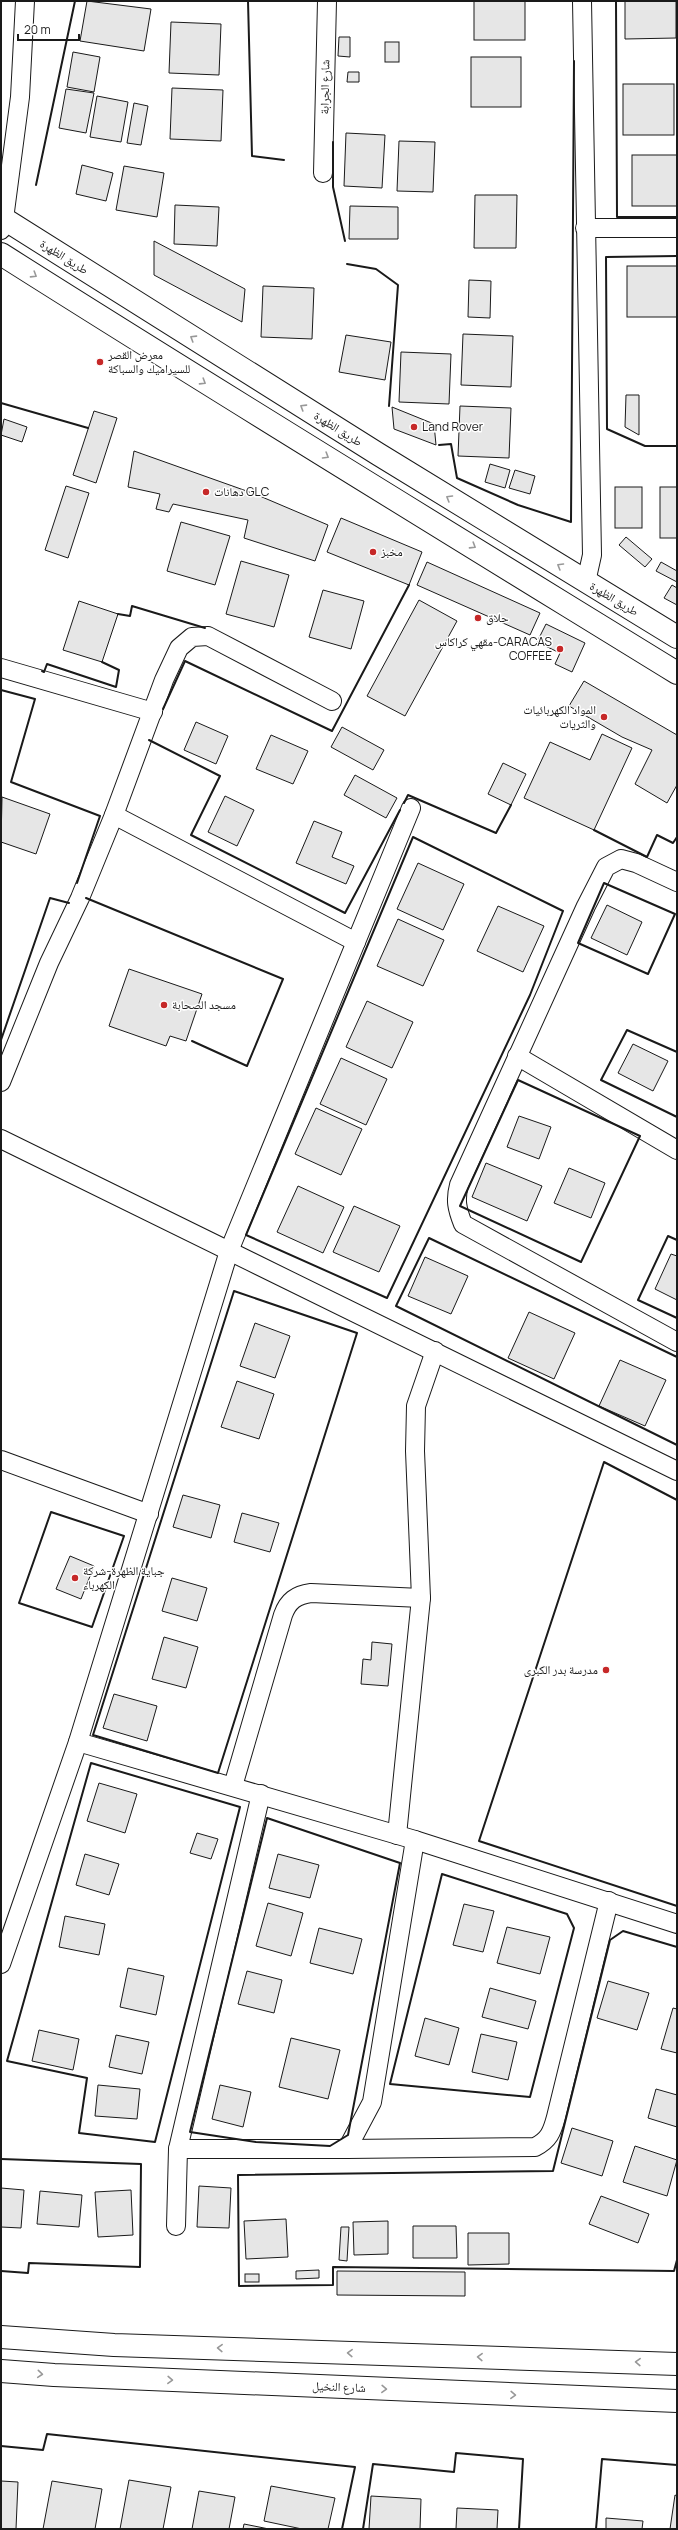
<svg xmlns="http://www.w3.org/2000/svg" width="678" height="2530" viewBox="0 0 678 2530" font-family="Manrope,'Noto Naskh Arabic',sans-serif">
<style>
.building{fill:#e6e6e6;stroke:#1a1a1a}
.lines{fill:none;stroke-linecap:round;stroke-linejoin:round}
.street-casing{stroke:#1a1a1a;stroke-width:20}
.primary-casing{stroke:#1a1a1a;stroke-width:24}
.street{stroke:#fff;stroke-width:18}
.primary{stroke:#fff;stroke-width:22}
.wall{stroke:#1a1a1a;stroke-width:2}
.oneway{stroke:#989898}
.poi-dot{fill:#c62828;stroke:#fff;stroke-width:1.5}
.labels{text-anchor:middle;stroke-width:3;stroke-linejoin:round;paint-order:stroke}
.street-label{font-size:12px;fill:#1a1a1a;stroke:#fff}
.poi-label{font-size:12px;fill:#1a1a1a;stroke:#fff;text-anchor:start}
</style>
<rect width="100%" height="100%" fill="#fff"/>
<g class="building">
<polygon points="87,1 151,9 144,51 80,41"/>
<rect x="474" y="1" width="51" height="39"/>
<polygon points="625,1 676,1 676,38 625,39"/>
<polygon points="171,22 221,24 219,75 169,73"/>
<polygon points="339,37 350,37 350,57 338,56"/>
<rect x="385" y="42" width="14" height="20"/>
<polygon points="73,52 100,57 94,92 67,87"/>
<rect x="471" y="57" width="50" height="50"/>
<polygon points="348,72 359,72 359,82 347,82"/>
<rect x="623" y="84" width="51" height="51"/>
<polygon points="172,88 223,90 221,141 170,139"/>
<polygon points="66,89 94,93 86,133 59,128"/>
<polygon points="97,96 128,102 121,142 90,137"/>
<polygon points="134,103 148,106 141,145 127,143"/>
<polygon points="346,133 385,135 382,188 344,186"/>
<polygon points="399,141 435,142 433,192 397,191"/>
<rect x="632" y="155" width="45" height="51"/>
<polygon points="82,165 113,173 106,201 76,194"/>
<polygon points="124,166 164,173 157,217 116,210"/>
<polygon points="475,195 517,195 516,248 474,248"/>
<polygon points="175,205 219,207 217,246 174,244"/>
<polygon points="350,206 398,207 398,239 349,239"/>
<polygon points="154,241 245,289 242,322 154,275"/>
<rect x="627" y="266" width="50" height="51"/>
<polygon points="469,280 491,281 490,318 468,317"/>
<polygon points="263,286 314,288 312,339 261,337"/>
<polygon points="463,334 513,336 511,387 461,385"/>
<polygon points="346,335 391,342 385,380 339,372"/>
<polygon points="401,352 451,354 449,404 399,402"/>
<polygon points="626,395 639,395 639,435 625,427"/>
<polygon points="460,406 511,408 509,458 458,456"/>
<polygon points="392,407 434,424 436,445 394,429"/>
<polygon points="94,411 117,418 96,483 73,475"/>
<polygon points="4,419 27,427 22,442 1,435"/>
<polygon points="134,451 255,494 328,525 315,561 244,538 248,520 173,504 169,512 156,509 160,494 128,487"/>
<polygon points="490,464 510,470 505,488 485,482"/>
<polygon points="515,470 535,476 530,494 509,488"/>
<polygon points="66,486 89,493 68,558 45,550"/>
<rect x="615" y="487" width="27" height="41"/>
<rect x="660" y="487" width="17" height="51"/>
<polygon points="341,518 422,552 409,585 327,552"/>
<polygon points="181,522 230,536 215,585 167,571"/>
<polygon points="626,537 652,559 645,567 619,545"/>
<polygon points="241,561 289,575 274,627 226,614"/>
<polygon points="427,562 540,613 530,635 417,585"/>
<polygon points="661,562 677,571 677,582 656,571"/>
<polygon points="672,585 677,588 677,605 664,598"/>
<polygon points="323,590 364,601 351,649 309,637"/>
<polygon points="419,600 457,621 405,716 367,696"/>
<polygon points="79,601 118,614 102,662 63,650"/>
<polygon points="546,624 585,643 572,672 555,664 560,653 537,642"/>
<polygon points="584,681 677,735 677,785 667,803 635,784 652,750 622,737 569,706"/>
<polygon points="196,722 228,736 216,764 184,750"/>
<polygon points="342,727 384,750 373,770 331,747"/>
<polygon points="602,734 632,748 594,830 524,798 550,742 590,760"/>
<polygon points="271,735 308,751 293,784 256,769"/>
<polygon points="503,763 526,774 511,805 488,794"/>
<polygon points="355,775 397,798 386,818 344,795"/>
<polygon points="225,796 254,810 237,846 208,832"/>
<polygon points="2,797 50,814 36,854 1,842"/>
<polygon points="314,821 342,832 332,857 354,866 346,884 296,863"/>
<polygon points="418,863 464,884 443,930 397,909"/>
<polygon points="607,905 642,922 627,955 591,938"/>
<polygon points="498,906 544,926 523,972 477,951"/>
<polygon points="398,919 444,940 423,986 377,966"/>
<polygon points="129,969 202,994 186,1041 170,1036 166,1046 109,1026"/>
<polygon points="367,1001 413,1022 392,1068 346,1047"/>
<polygon points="633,1044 668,1061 653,1091 618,1073"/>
<polygon points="341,1058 387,1079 366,1125 320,1104"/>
<polygon points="316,1108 362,1129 341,1175 295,1154"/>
<polygon points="519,1116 551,1127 539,1159 507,1147"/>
<polygon points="486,1163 542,1186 527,1221 472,1197"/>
<polygon points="569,1168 605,1183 591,1218 554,1203"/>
<polygon points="298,1186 344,1207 323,1253 277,1232"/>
<polygon points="354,1206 400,1226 379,1272 333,1252"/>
<polygon points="671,1254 677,1256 677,1300 655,1289"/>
<polygon points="425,1257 468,1276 451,1314 408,1296"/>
<polygon points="529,1312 575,1333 554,1379 508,1358"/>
<polygon points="255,1323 290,1336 275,1378 240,1366"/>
<polygon points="620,1360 666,1380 645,1426 599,1406"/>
<polygon points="237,1381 274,1394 259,1439 221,1427"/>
<polygon points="183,1495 220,1505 211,1538 173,1527"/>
<polygon points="242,1513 279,1523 270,1552 234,1542"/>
<polygon points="70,1556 94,1566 81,1599 56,1589"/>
<polygon points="172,1578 207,1588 197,1621 162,1611"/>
<polygon points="164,1637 198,1647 186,1688 152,1679"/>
<polygon points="372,1642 392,1644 388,1686 361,1684 363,1659 371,1660"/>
<polygon points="114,1694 157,1706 147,1741 103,1728"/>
<polygon points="99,1783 137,1794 125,1833 87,1821"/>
<polygon points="197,1833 218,1839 211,1859 190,1853"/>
<polygon points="85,1854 119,1864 109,1895 76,1885"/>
<polygon points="278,1854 319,1865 310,1898 269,1888"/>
<polygon points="268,1903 303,1913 291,1956 256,1946"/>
<polygon points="464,1904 494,1911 483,1952 453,1945"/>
<polygon points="65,1916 105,1924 99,1955 59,1947"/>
<polygon points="507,1927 550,1937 540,1974 497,1963"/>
<polygon points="319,1928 362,1939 353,1974 310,1963"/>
<polygon points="128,1968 164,1976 156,2015 120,2007"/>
<polygon points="247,1971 282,1980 274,2013 238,2004"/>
<polygon points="608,1981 649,1993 637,2030 597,2018"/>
<polygon points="490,1988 536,2001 528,2029 482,2017"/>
<polygon points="673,2008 677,2009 677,2053 661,2049"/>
<polygon points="425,2018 459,2028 449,2065 415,2056"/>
<polygon points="39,2030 79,2039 73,2070 32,2061"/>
<polygon points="481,2034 517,2042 508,2080 472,2072"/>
<polygon points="116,2035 149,2042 142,2074 109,2067"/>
<polygon points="291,2038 340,2050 328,2099 279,2087"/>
<polygon points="98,2085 140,2089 137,2119 95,2116"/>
<polygon points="220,2085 251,2092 243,2127 212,2119"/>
<polygon points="656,2089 677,2095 677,2127 648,2118"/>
<polygon points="572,2128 613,2141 602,2176 561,2163"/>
<polygon points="635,2146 677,2160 667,2196 623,2182"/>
<polygon points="199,2186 231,2188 229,2228 197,2227"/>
<polygon points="1,2188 24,2190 21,2228 1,2227"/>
<polygon points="131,2190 133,2235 98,2237 95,2192"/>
<polygon points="40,2191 82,2195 79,2227 37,2224"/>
<polygon points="601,2196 649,2214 638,2243 589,2224"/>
<polygon points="286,2219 288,2257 246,2259 244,2221"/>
<polygon points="388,2221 388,2254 354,2255 353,2222"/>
<polygon points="413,2226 456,2226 457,2258 413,2258"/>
<polygon points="341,2227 349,2227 347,2261 339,2260"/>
<polygon points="468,2233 509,2233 509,2264 468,2265"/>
<polygon points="319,2270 319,2278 296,2279 296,2271"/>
<polygon points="337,2271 465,2272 465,2296 337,2295"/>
<rect x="245" y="2274" width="14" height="8"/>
<polygon points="129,2480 171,2487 163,2529 120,2529"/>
<polygon points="1,2481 18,2482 16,2529 1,2529"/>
<polygon points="52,2481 102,2489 95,2529 43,2529"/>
<polygon points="271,2486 335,2498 328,2529 302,2529 264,2521"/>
<polygon points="199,2491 235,2497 229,2529 192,2529"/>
<polygon points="675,2495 677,2496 677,2529 670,2529"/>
<polygon points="371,2496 421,2499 420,2529 369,2529"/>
<polygon points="457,2508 498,2510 497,2529 456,2529"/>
<polygon points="606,2518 643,2521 642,2529 606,2529"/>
<polygon points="244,2524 269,2529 243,2529"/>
</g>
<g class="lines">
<defs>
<g id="street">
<polyline points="582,1 592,555 586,582"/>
<polyline points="323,173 327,1"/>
<polyline points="585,228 677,228"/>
<polyline points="1,230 4,219 20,97 25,1"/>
<polyline points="1,668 153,712"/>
<polyline points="114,815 356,942"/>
<path d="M677 882 636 863 621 859 606 867 586 906 459 1185C455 1200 457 1209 463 1224L677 1342"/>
<polyline points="517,1056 677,1150"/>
<polyline points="1,1082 49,963 80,898 114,815 164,680 179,648 192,637 208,636 332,701"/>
<polyline points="1,1139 677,1471"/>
<polyline points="1,1460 149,1514"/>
<polyline points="78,1742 415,1840 677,1924"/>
<path d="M233 1786 283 1615C288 1601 296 1595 311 1593L421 1598"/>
<polyline points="397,1835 421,1598 415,1451 416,1406 435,1351"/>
<polyline points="1,1964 78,1742 229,1251 411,808"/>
<polyline points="178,2149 347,2149 372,2102 415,1840"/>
<path d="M347 2149 535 2147C549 2140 552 2132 556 2117L609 1901"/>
<polyline points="176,2226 178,2149 261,1794"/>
</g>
<g id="primary">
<polyline points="1,217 378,454 677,637"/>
<path d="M1 254C225 396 451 534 677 673"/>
<polyline points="1,2337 114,2345 677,2364"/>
<polyline points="1,2371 54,2375 677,2401"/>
</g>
</defs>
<use href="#street" class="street-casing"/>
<use href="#primary" class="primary-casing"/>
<use href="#street" class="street"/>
<use href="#primary" class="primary"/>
<g class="wall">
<polyline points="248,1 252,156 284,160"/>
<polyline points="616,1 617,217 677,217"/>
<polyline points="333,142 333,187 345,241"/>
<polyline points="36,185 75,1"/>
<polyline points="677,256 606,257 607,429 645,446 677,446"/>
<polyline points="347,264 376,269 398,285 389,406"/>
<polyline points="1,403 88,428"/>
<polyline points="439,445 451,444 457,478 518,505 571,522 574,61"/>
<polyline points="118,614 130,616 132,606 205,628"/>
<polyline points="42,671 44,672 47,664 116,687 119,670 102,662"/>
<polyline points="1,690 35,699 11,782 100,816 77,883"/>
<polyline points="163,709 185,661 332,731 409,585"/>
<polyline points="149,740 220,776 191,835 345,913 400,810"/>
<polyline points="404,803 408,795 496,833 511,805"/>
<polyline points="594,830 647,857 657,835 673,843 677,837"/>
<polygon points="413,837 563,911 530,995 387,1298 246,1235"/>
<polygon points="604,883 675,914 648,974 578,943"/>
<polyline points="86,898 283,979 247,1066 192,1041"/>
<polyline points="1,1040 50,898 69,903"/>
<polyline points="677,1052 627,1030 601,1080 677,1117"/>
<polygon points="518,1080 640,1136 581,1262 460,1206"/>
<polyline points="677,1240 668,1236 638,1300 677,1318"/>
<polygon points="234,1291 357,1333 218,1773 93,1735"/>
<polyline points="677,1357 429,1238 396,1306 677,1445"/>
<polyline points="677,1500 604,1462 479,1841 677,1906"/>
<polygon points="51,1512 124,1536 92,1627 19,1603"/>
<polygon points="91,1763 240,1807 155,2142 79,2133 87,2078 7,2061"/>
<polygon points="267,1818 400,1863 348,2135 330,2146 256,2142 190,2132"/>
<polygon points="442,1874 567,1914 574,1928 530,2097 390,2084"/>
<polyline points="677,1947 623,1931 610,1940 553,2171 238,2175 239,2286 333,2285 333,2267 674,2271 677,2260"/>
<polyline points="1,2159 141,2164 140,2267 29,2263 28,2273 1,2271"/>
<polyline points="1,2446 43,2450 47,2434 355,2467 342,2529"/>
<polyline points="363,2529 373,2464 454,2472 456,2453 523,2459 519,2529"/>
<polyline points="596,2529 602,2459 677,2465"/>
</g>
</g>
<defs><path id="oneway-chevron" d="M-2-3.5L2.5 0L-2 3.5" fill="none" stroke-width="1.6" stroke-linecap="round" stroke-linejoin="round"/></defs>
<g class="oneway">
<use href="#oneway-chevron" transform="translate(34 275) rotate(32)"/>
<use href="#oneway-chevron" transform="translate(193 338) rotate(-148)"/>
<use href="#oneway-chevron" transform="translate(203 382) rotate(32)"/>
<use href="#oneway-chevron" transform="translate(303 407) rotate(-148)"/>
<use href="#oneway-chevron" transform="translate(326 456) rotate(31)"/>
<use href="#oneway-chevron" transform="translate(449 498) rotate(-149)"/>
<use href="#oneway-chevron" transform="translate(473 546) rotate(32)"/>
<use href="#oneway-chevron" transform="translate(560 566) rotate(-149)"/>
<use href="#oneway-chevron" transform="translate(220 2348) rotate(-178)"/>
<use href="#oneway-chevron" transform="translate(350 2353) rotate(-178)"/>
<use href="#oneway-chevron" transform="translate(480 2357) rotate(-178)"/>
<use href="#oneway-chevron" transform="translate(638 2362) rotate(-178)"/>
<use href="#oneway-chevron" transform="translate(40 2374) rotate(5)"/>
<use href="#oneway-chevron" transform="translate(170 2380) rotate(2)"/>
<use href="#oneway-chevron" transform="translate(384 2389) rotate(2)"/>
<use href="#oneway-chevron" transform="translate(513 2395) rotate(2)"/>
</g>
<g class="poi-dot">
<circle cx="100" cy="362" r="4"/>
<circle cx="414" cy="427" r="4"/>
<circle cx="206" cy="492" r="4"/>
<circle cx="373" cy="552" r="4"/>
<circle cx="478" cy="618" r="4"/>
<circle cx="560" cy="649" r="4"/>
<circle cx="604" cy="717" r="4"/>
<circle cx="164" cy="1005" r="4"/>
<circle cx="75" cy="1578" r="4"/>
<circle cx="606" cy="1670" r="4"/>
</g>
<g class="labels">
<g class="street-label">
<text transform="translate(325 87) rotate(-89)" y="4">شارع الجرابة</text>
<text transform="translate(64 257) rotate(32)" y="4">طريق الظهرة</text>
<text transform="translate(338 429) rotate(32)" y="4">طريق الظهرة</text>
<text transform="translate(614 599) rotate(31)" y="4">طريق الظهرة</text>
<text transform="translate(339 2387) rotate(2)" y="4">شارع النخيل</text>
</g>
<g class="poi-label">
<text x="108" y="359">معرض القصر<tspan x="108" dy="14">للسيراميك والسباكة</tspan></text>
<text x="422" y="431">Land Rover</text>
<text x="214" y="496">دهانات GLC</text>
<text x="381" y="556">مخبز</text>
<text x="486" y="622">حلاق</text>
<text x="552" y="646" text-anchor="end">مقهي كراكاس-CARACAS<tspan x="552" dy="14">COFFEE</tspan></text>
<text x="596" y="714" text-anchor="end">المواد الكهربائيات<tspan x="596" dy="14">والثريات</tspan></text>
<text x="172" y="1009">مسجد الصحابة</text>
<text x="83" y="1575">جباية الظهرة-شركة<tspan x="83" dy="14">الكهرباء</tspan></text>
<text x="598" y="1674" text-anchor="end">مدرسة بدر الكبرى</text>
</g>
</g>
<rect width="678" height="2530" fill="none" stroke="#1a1a1a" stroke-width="4"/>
<path d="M18 34v6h61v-6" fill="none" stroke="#1a1a1a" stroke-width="2"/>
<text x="24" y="34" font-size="12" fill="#1a1a1a" stroke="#ffffff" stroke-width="3" paint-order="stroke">20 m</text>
</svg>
